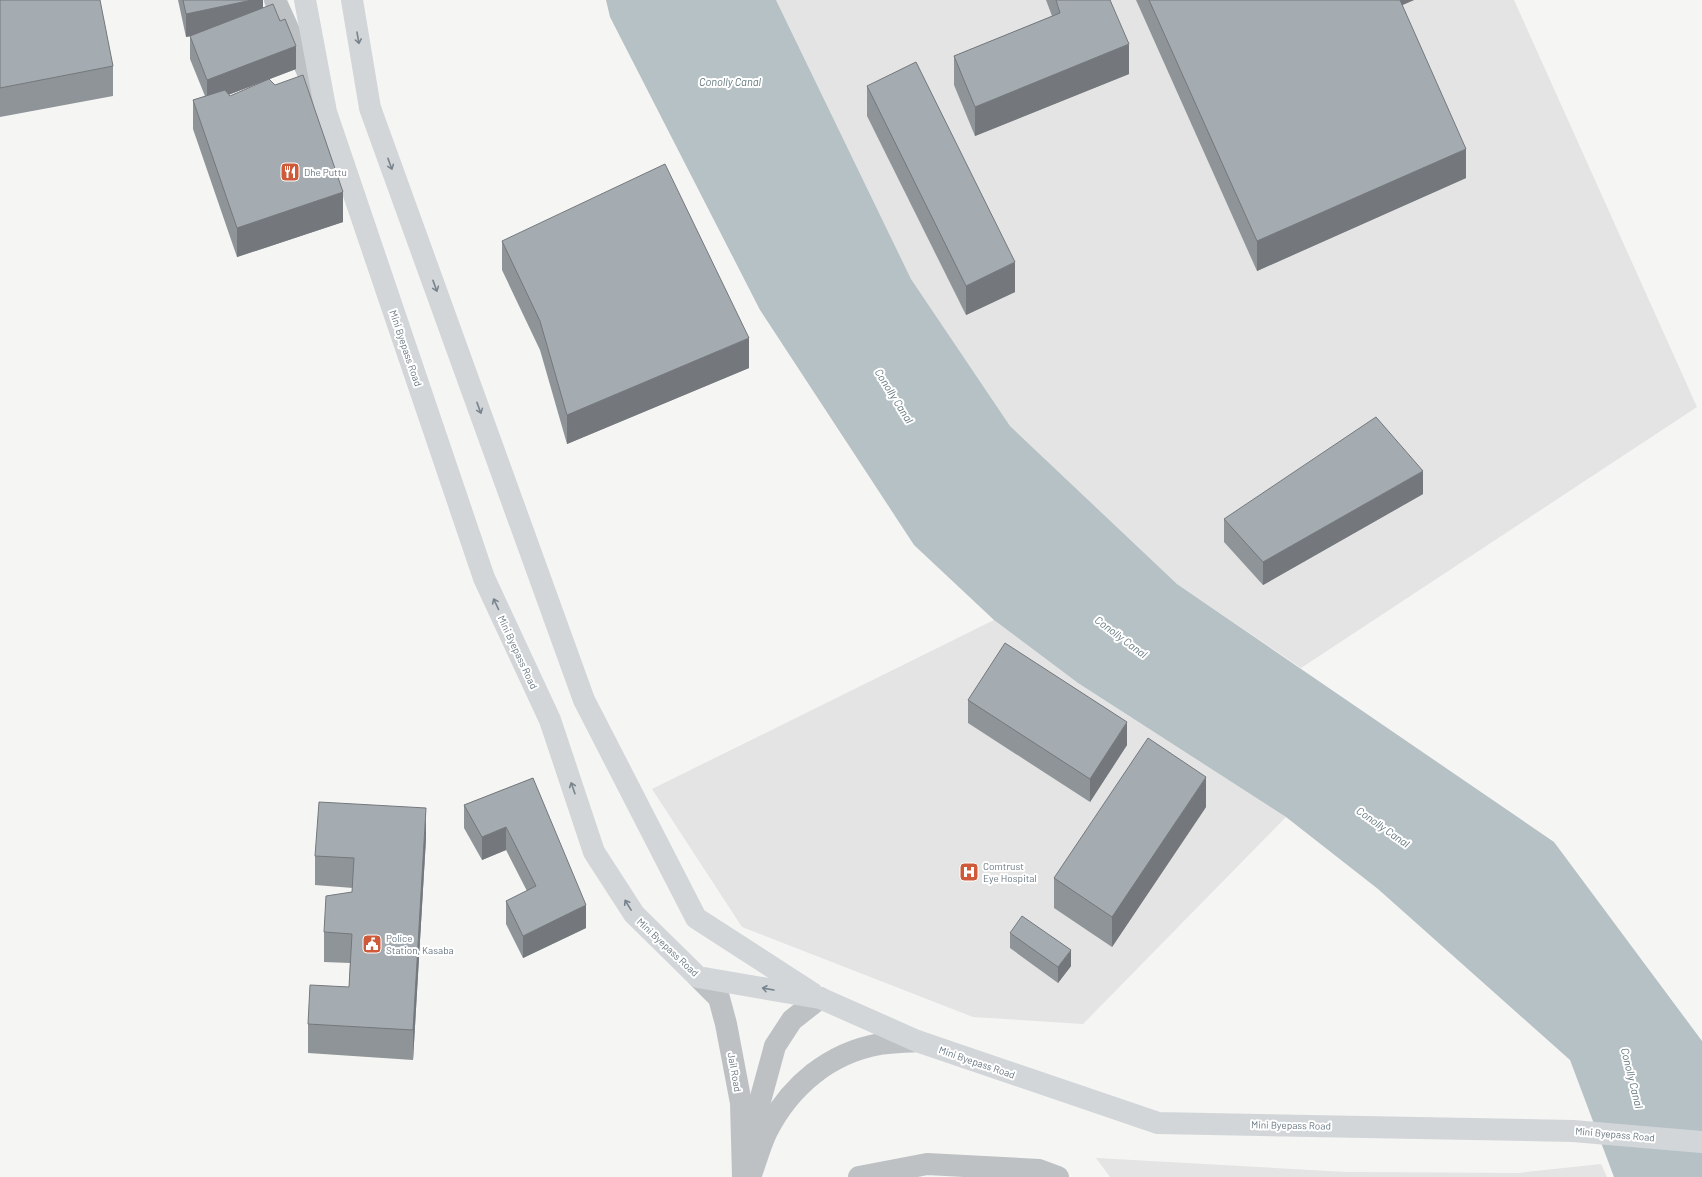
<svg xmlns="http://www.w3.org/2000/svg" width="1702" height="1177" viewBox="0 0 1702 1177" font-family="Barlow,sans-serif">
<style>
.built{fill:#e3e4e3}
.water{fill:#b6c1c5}
.lines{fill:none;stroke-linecap:round;stroke-linejoin:round}
.minor{stroke:#bdc1c4;stroke-width:22}
.major{stroke:#d2d6d9;stroke-width:22}
.wall{fill:#8e9498}
.shaded-wall{fill:#74787c}
.building{fill:#a5acb1;stroke:#74787c}
.oneway{stroke:#78848d}
.labels{text-anchor:middle;stroke-width:4;stroke-linejoin:round;paint-order:stroke}
.poi-label{font-size:10px;fill:#687680;stroke:#fff;text-anchor:start}
.street-label{font-size:10px;fill:#687680;stroke:#fff}
.water-label{font-size:11px;font-style:italic;fill:#63777d;stroke:#fff}
</style>
<rect width="100%" height="100%" fill="#f5f5f3"/>
<g class="built">
<polygon points="776,0 1514,0 1697,407 1301,668 1177,584 1010,426 911,279"/>
<polygon points="994,620 1078,683 1286,817 1083,1024 973,1017 742,927 652,789"/>
<polygon points="1096,1158 1346,1172 1518,1173 1601,1164 1607,1177 1110,1177"/>
</g>
<polygon class="water" points="606,0 776,0 911,279 1010,426 1177,584 1554,842 1702,1041 1702,1177 1614,1177 1570,1060 1378,889 1286,817 1078,683 994,620 914,545 760,310 610,17"/>
<g class="lines">
<g class="minor">
<polyline points="275,0 319,97"/>
<polyline points="698,977 719,998 726,1024 741,1103 743,1177"/>
<polyline points="752,1146 757,1112 775,1046 792,1020 820,998"/>
<path d="M750 1177C756 1162 760 1145 767 1131 790 1086 829 1053 880 1044 892 1042 905 1042 917 1041"/>
<polyline points="859,1177 927,1164 1039,1170 1058,1177"/>
</g>
<g class="major">
<polyline points="305,0 326,112 484,578 550,720 594,852 634,914 698,977 820,998 917,1041 1158,1123 1573,1131 1702,1142"/>
<polyline points="352,0 370,108 584,700 696,918 812,993"/>
</g>
</g>
<g class="wall">
<polygon points="0,0 113,66 113,96 0,117"/>
<polygon points="178,0 263,0 263,8 296,69 228,95 343,222 237,257 193,129 193,100 205,96 190,59 190,36 191,36 186,37"/>
<polygon points="1046,0 1110,0 1129,74 975,136 954,85 954,56 1052,16"/>
<polygon points="1136,0 1414,0 1402,5 1466,178 1257,271"/>
<polygon points="867,86 1015,292 966,315 867,116"/>
<polygon points="502,241 749,368 567,444 540,350 502,270"/>
<polygon points="1423,494 1263,585 1224,542 1224,519"/>
<polygon points="968,700 1127,745 1090,802 968,723"/>
<polygon points="533,778 586,928 523,958 506,924 506,901 527,891 506,850 482,860 464,828 464,805"/>
<polygon points="1206,807 1112,947 1054,908 1054,878"/>
<polygon points="426,838 413,1060 308,1053 308,1024 349,987 350,963 324,962 324,932 352,892 353,888 315,885 315,856"/>
<polygon points="1010,933 1071,966 1058,983 1010,948"/>
</g>
<g class="shaded-wall">
<polygon points="252,0 263,0 263,20 186,37 186,14"/>
<polygon points="1391,0 1414,0 1391,10"/>
<polygon points="1129,44 1129,74 975,136 975,107"/>
<polygon points="296,46 296,69 207,103 207,80"/>
<polygon points="1466,149 1466,178 1257,271 1257,241"/>
<polygon points="343,192 343,222 237,257 237,228"/>
<polygon points="1015,262 1015,292 966,315 966,286"/>
<polygon points="749,338 749,368 567,444 567,415"/>
<polygon points="1423,471 1423,494 1263,585 1263,562"/>
<polygon points="1127,722 1127,745 1090,802 1090,779"/>
<polygon points="1206,777 1206,807 1112,947 1112,917"/>
<polygon points="426,808 426,838 413,1060 413,1030"/>
<polygon points="506,827 506,850 482,860 482,837"/>
<polygon points="586,905 586,928 523,958 523,936"/>
<polygon points="1071,950 1071,966 1058,983 1058,967"/>
</g>
<g class="building">
<polygon points="0,0 100,0 113,66 0,88"/>
<polygon points="183,0 252,0 186,14"/>
<polygon points="1056,0 1110,0 1129,44 975,107 954,56 1060,13"/>
<polygon points="1149,0 1400,0 1466,149 1257,241"/>
<polygon points="273,4 280,21 285,19 296,46 207,80 190,36"/>
<polygon points="916,62 1015,262 966,286 867,86"/>
<polygon points="303,75 343,192 237,228 193,100 225,90 230,96 269,79 275,85"/>
<polygon points="665,164 749,338 567,415 540,321 502,241"/>
<polygon points="1376,417 1423,471 1263,562 1224,519"/>
<polygon points="1005,643 1127,722 1090,779 968,700"/>
<polygon points="1148,738 1206,777 1112,917 1054,878"/>
<polygon points="533,778 586,905 523,936 506,901 536,886 506,827 482,837 464,805"/>
<polygon points="319,802 426,808 413,1030 308,1024 310,985 349,987 352,934 324,932 326,896 352,892 354,858 315,856"/>
<polygon points="1022,916 1071,950 1058,967 1010,933"/>
</g>
<defs><path id="oneway-shaft" d="M-6 0H5M1.5-3L5.5 0L1.5 3" fill="none" stroke-width="1.6" stroke-linecap="round" stroke-linejoin="round"/></defs>
<g class="oneway">
<use href="#oneway-shaft" transform="translate(358 38) rotate(80)"/>
<use href="#oneway-shaft" transform="translate(390 164) rotate(70)"/>
<use href="#oneway-shaft" transform="translate(435 286) rotate(70)"/>
<use href="#oneway-shaft" transform="translate(479 408) rotate(70)"/>
<use href="#oneway-shaft" transform="translate(496 604) rotate(-115)"/>
<use href="#oneway-shaft" transform="translate(573 788) rotate(-109)"/>
<use href="#oneway-shaft" transform="translate(628 905) rotate(-122)"/>
<use href="#oneway-shaft" transform="translate(768 989) rotate(-170)"/>
</g>
<defs>
<symbol id="restaurant-square" viewBox="-11 -11 22 22"><rect x="-9" y="-9" width="18" height="18" rx="4" fill="#cf5a39" stroke="#fff"/><path d="M-5-6h1v4h1v-4h1v4h1v-4h1v5L-1.5 .5V6h-2V.5L-5-1ZM5-6V6H3V1.5H1.5Q1.5-4 5-6Z" fill="#fff"/></symbol>
<symbol id="hospital-square" viewBox="-11 -11 22 22"><rect x="-9" y="-9" width="18" height="18" rx="4" fill="#cf5a39" stroke="#fff"/><path d="M-5-5h3v3.5h4V-5h3V5h-3V1.5h-4V5h-3Z" fill="#fff"/></symbol>
<symbol id="civic-square" viewBox="-11 -11 22 22"><rect x="-9" y="-9" width="18" height="18" rx="4" fill="#cf5a39" stroke="#fff"/><path d="M-.6-6.5H3V-4.5H.6V-3L4-1V1h2V6H-6V1h2V-1L-.6-3ZM-1.2 2.5V6h2.4V2.5Z" fill="#fff"/></symbol>
</defs>
<g fill-rule="evenodd">
<use href="#restaurant-square" x="279" y="161" width="22" height="22"/>
<use href="#hospital-square" x="958" y="861" width="22" height="22"/>
<use href="#civic-square" x="361" y="933" width="22" height="22"/>
</g>
<g class="labels">
<g class="poi-label">
<text x="304" y="176">Dhe Puttu</text>
<text x="983" y="870">Comtrust<tspan x="983" dy="12">Eye Hospital</tspan></text>
<text x="386" y="942">Police<tspan x="386" dy="12">Station, Kasaba</tspan></text>
</g>
<g class="street-label">
<text transform="translate(406 348) rotate(71)" y="4">Mini Byepass Road</text>
<text transform="translate(518 652) rotate(65)" y="4">Mini Byepass Road</text>
<text transform="translate(668 947) rotate(43)" y="4">Mini Byepass Road</text>
<text transform="translate(977 1062) rotate(19)" y="4">Mini Byepass Road</text>
<text transform="translate(735 1072) rotate(80)" y="4">Jail Road</text>
<text transform="translate(1291 1125) rotate(1)" y="4">Mini Byepass Road</text>
<text transform="translate(1615 1134) rotate(5)" y="4">Mini Byepass Road</text>
</g>
<g class="water-label">
<text x="730" y="86">Conolly Canal</text>
<text transform="translate(894 396) rotate(58)" y="4">Conolly Canal</text>
<text transform="translate(1121 637) rotate(37)" y="4">Conolly Canal</text>
<text transform="translate(1383 827) rotate(35)" y="4">Conolly Canal</text>
<text transform="translate(1632 1078) rotate(76)" y="4">Conolly Canal</text>
</g>
</g>
</svg>
